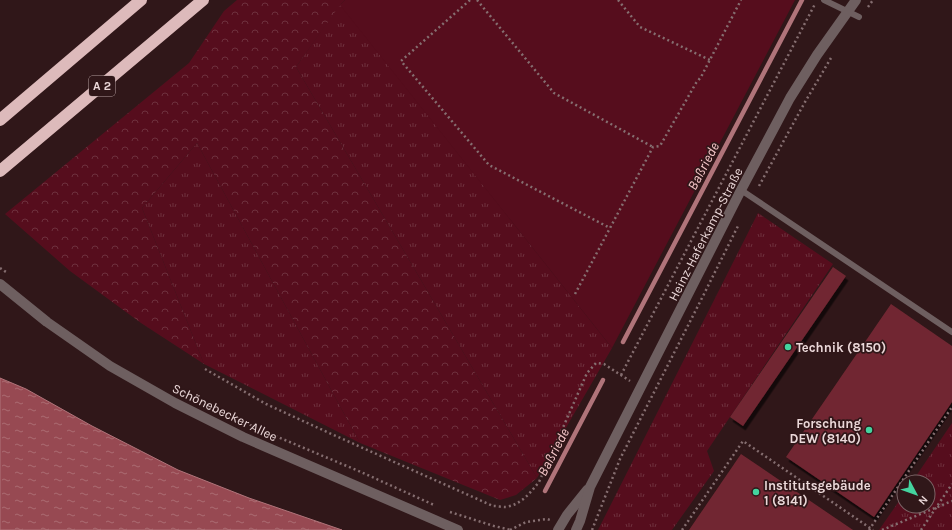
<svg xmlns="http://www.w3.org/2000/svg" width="952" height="530" viewBox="0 0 952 530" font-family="Karla,sans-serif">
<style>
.grass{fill:url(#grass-tufts)}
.forest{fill:url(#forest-crowns)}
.garden{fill:#560d1d}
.water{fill:url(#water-ripples);stroke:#b0747a}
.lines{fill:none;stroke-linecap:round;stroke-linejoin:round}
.stream{stroke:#b0747a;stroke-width:4.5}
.building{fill:#712732;filter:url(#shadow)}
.path{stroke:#856e70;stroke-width:2.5;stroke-dasharray:2 3;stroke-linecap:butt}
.service{stroke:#6e5f60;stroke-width:6}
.tertiary{stroke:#6e5f60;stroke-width:10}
.motorway{stroke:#ddbabb;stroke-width:12}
.poi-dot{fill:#44d49f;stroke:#301719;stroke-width:1.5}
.labels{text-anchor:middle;stroke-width:3.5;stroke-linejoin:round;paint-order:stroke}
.shield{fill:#301719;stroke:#b39e9f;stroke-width:1}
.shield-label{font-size:12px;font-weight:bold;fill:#ebd8d9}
.street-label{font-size:13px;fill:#ebd8d9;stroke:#301719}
.poi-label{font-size:13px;font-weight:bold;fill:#ebd8d9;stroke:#301719;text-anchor:start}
.water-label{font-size:14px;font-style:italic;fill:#f7c8ca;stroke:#301719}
</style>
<defs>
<pattern id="grass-tufts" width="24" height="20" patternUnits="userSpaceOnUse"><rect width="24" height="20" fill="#560d1d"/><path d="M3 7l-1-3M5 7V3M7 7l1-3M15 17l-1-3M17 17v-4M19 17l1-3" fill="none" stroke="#6e303d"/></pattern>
<pattern id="forest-crowns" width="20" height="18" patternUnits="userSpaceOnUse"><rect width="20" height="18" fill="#560d1d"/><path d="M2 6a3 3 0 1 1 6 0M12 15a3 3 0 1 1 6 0" fill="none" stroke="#6e303d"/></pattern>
<pattern id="water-ripples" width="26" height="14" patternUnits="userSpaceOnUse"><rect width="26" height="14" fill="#974952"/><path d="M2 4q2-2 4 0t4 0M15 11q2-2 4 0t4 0" fill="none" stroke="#ab6b72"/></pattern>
<filter id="shadow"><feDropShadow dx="2.5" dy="4.5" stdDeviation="0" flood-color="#0009"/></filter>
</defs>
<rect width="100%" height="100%" fill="#301719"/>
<g class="grass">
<polygon points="340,4 612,348 537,478 296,67"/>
<polygon points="197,143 360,443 204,364 142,208"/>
<polygon points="758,213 833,264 707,451 714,471 672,530 598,530"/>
<polygon points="952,423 952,530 879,530 904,494 904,506 928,506 928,482 912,482"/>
</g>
<polygon class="forest" points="237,0 345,0 340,5 296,67 537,478 516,495 500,500 360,443 197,143 142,208 204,364 141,323 70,271 5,214 189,63 224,11"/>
<polygon class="garden" points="345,0 795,0 612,348 340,5"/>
<polygon class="water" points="0,378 26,389 92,426 178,470 249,498 342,530 0,530"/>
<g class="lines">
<g class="stream">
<polyline points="623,342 802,0"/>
<polyline points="545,491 603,380"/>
</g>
</g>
<g class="building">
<polygon points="833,267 846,276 743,426 730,417"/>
<polygon points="891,304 952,346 952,402 874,517 786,457"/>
<polygon points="741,454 853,530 689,530"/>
</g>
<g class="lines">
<g class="path">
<polyline points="470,0 401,61 489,165 610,228"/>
<polyline points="477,0 554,93 653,147"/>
<polyline points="618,0 640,27 710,60"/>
<polyline points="868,7 873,0"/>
<polyline points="759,186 805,102 831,58"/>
<polyline points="0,268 6,272"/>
<polyline points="575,294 653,147 660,146 696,83 701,77 741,0"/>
<path d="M205 369 266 404 327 432 493 506C497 506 502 507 506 507 522 504 530 493 539 482L587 373 596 363 604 364 630 381"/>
<polyline points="621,375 815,4"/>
<polyline points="241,420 254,427"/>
<polyline points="266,432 361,472 434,505"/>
<polyline points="450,512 494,526 511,530"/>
<polyline points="510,530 526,522 547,519 550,520"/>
<polyline points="592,530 620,459 702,298 738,226"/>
<polyline points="682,530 743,441 873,530"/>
<polyline points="869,530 952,407"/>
<polyline points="882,530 952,501"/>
<polyline points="921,530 952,484"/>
</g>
<g class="service">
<polyline points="824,0 859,17"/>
<polyline points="741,190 952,332"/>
</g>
<g class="tertiary">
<polyline points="0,284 47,322 110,366 175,403 243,437 458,530"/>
<polyline points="558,530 567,515 587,490"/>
<polyline points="576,530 580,521 590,487 741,190 790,98 817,55 856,0"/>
</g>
<g class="motorway">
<polyline points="0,120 141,0"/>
<polyline points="0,171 203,0"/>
</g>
</g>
<g class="poi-dot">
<circle cx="788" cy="347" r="4"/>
<circle cx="869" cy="430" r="4"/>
<circle cx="756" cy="492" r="4"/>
</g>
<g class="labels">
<rect class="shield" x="89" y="76" width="26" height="20" rx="3"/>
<g class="shield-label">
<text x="102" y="90">A 2</text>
</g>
<g class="street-label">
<text transform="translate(705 234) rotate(-63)" y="5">Heinz-Haferkamp-Straße</text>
<text transform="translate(225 412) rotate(26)" y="5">Schönebecker Allee</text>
</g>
<g class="poi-label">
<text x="796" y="352">Technik (8150)</text>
<text x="861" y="428" text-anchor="end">Forschung<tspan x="861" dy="15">DEW (8140)</tspan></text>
<text x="764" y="490">Institutsgebäude<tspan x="764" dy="15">1 (8141)</tspan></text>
</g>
<g class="water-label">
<text transform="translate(703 166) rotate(-62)" y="5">Baßriede</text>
<text transform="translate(553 452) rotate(-62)" y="5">Baßriede</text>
</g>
</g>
<g transform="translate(916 494) rotate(131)"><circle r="19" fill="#301719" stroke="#7b6466"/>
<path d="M0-3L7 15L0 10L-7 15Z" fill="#44d49f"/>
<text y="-6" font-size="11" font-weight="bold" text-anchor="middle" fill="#ebd8d9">N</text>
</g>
</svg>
